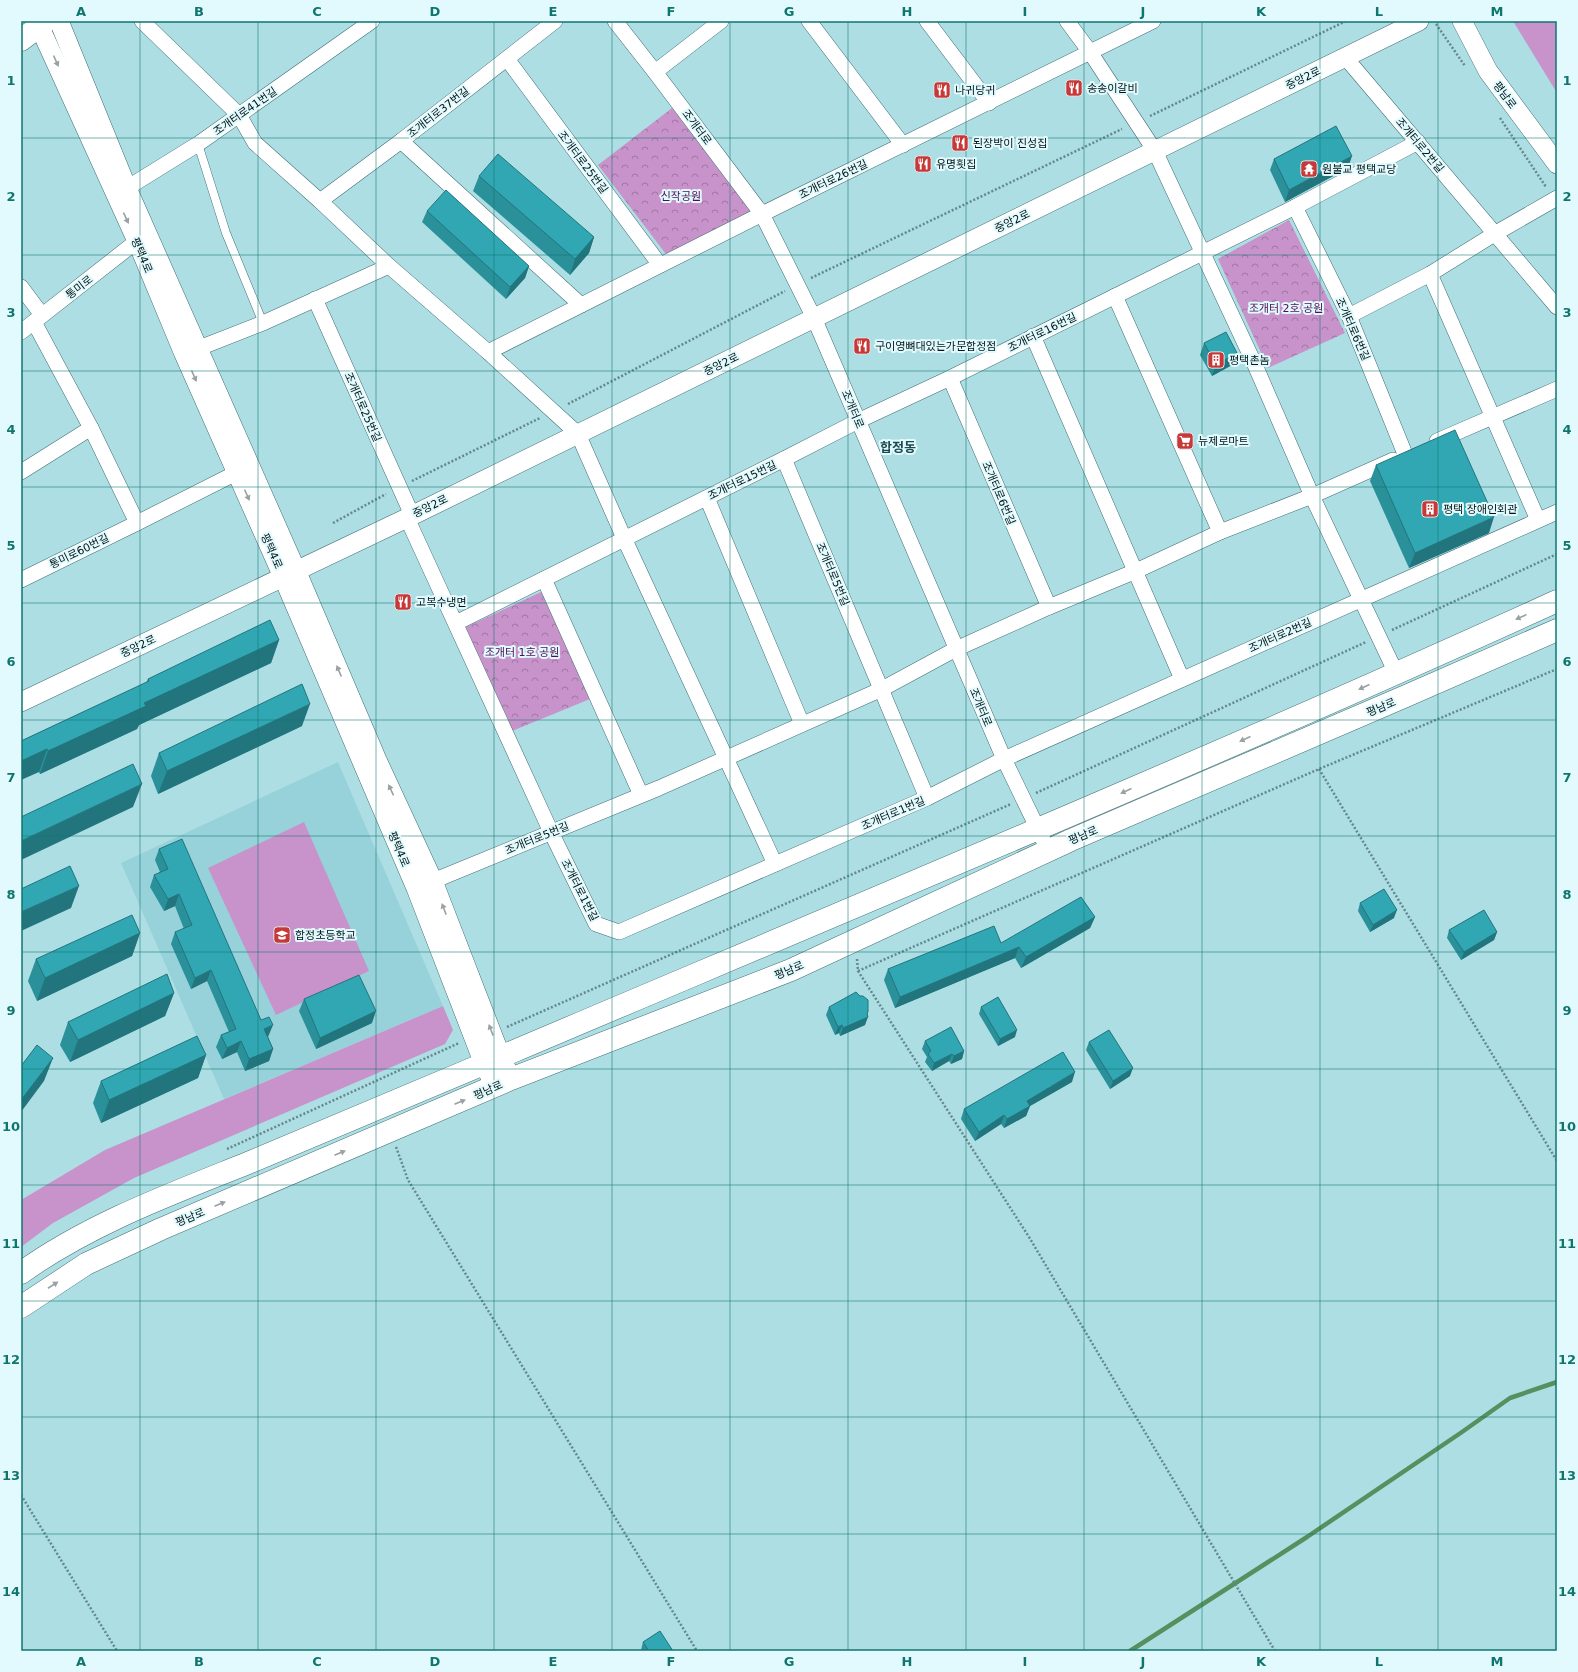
<svg xmlns="http://www.w3.org/2000/svg" width="1578" height="1672" viewBox="0 0 1578 1672" font-family="'DejaVu Sans','Noto Sans KR',sans-serif">
<style>
.built{fill:#97d2da}
.grass{fill:#c893ca}
.forest{fill:url(#forest-crowns)}
.lines{fill:none;stroke-linecap:round;stroke-linejoin:round}
.stream{stroke:#55905e;stroke-width:4.5}
.service-casing{stroke:#406f74;stroke-width:9}
.minor-casing{stroke:#406f74;stroke-width:16}
.tertiary-casing{stroke:#406f74;stroke-width:20}
.secondary-casing{stroke:#406f74;stroke-width:23}
.path{stroke:#64888c;stroke-width:2.5;stroke-dasharray:2 2;stroke-linecap:butt}
.service{stroke:#fff;stroke-width:8}
.minor{stroke:#fff;stroke-width:15}
.tertiary{stroke:#fff;stroke-width:19}
.secondary{stroke:#fff;stroke-width:22}
.wall{fill:#2a909a}
.shaded-wall{fill:#22757d}
.building{fill:#31a7b3;stroke:#22757d}
.oneway{fill:#9aa1a2}
.grid{fill:none;stroke:#0f766e;stroke-width:1;stroke-opacity:0.55}
.labels{text-anchor:middle;stroke-width:4;stroke-linejoin:round;paint-order:stroke}
.street-label{font-size:11px;fill:#021416;stroke:#e2fafd}
.poi-label{font-size:11px;fill:#021416;stroke:#e2fafd;text-anchor:start}
.park-label{font-size:11px;fill:#4e0e52;stroke:#e2fafd}
.quarter-label{font-size:13px;font-weight:bold;fill:#1c4c51;stroke:#e2fafd}
.neatline{fill:none;stroke:#0f766e;stroke-width:1.5}
.grid-label{font-size:13px;text-anchor:middle;font-weight:bold;fill:#0f766e}
</style>
<defs>
<pattern id="forest-crowns" width="20" height="18" patternUnits="userSpaceOnUse"><rect width="20" height="18" fill="#c893ca"/><path d="M2 6a3 3 0 1 1 6 0M12 15a3 3 0 1 1 6 0" fill="none" stroke="#a077a3"/></pattern>
</defs>
<rect width="100%" height="100%" fill="#addee4"/>
<polygon class="built" points="338,762 443,1006 224,1099 121,863"/>
<g class="grass">
<polygon points="1513,21 1557,21 1557,93"/>
<polygon points="304,822 369,971 276,1015 208,868"/>
<polygon points="443,1006 453,1030 445,1044 134,1178 53,1223 21,1247 21,1200 105,1150"/>
</g>
<g class="forest">
<polygon points="672,108 755,214 672,262 598,165"/>
<polygon points="1289,220 1345,333 1268,368 1218,259"/>
<polygon points="541,592 590,699 512,731 464,628"/>
</g>
<g class="lines">
<polyline class="stream" points="1130,1651 1307,1537 1462,1432 1510,1398 1557,1382"/>
<defs>
<polyline id="service" points="198,144 226,233 263,323"/>
<g id="minor">
<polyline points="142,21 239,115 255,143 320,201 389,266 488,352 578,434 624,538 775,864"/>
<polyline points="615,21 655,72 762,214 814,318 1004,759 1048,850"/>
<polyline points="809,21 903,145"/>
<polyline points="927,21 989,103"/>
<polyline points="1067,21 1090,52 1155,151 1255,365 1312,496 1396,673"/>
<polyline points="1345,57 1557,307"/>
<polyline points="507,59 660,265"/>
<polyline points="655,72 721,21"/>
<polyline points="401,141 581,305"/>
<polyline points="117,192 127,188 198,144 372,21"/>
<polyline points="320,201 401,141 555,21"/>
<polyline points="1295,207 1349,316 1405,454"/>
<polyline points="1430,274 1538,520"/>
<polyline points="21,287 42,315"/>
<polyline points="1115,296 1220,532"/>
<polyline points="315,299 412,515"/>
<polyline points="1349,316 1430,274 1496,233 1557,198"/>
<polyline points="34,322 91,428 137,523"/>
<polyline points="21,332 137,241"/>
<polyline points="1033,336 1182,679"/>
<polyline points="189,352 263,323 389,266"/>
<polyline points="488,352 762,214 1153,21"/>
<polyline points="950,378 1049,607"/>
<polyline points="1437,441 1557,389"/>
<polyline points="784,459 927,798"/>
<polyline points="21,472 91,428"/>
<polyline points="707,498 802,724"/>
<polyline points="407,518 551,832 596,924 619,932 927,798 1004,759 1557,512"/>
<polyline points="544,579 641,795"/>
<polyline points="21,580 137,523 238,472"/>
<polyline points="456,623 784,459 858,421 950,378 1295,207 1418,142"/>
<polyline points="433,881 659,788 882,689 956,649 1049,607 1136,571 1220,532 1312,496 1393,460"/>
</g>
<g id="tertiary">
<polyline points="37,21 137,241 184,354 283,577 416,888 484,1064 495,1087"/>
<polyline points="59,21 127,188 296,570 377,760 433,881 501,1057 511,1079"/>
<polyline points="1462,21 1488,71 1557,164"/>
<polyline points="21,702 407,518 1419,21"/>
</g>
<g id="secondary">
<polyline points="21,40 46,21"/>
<path d="M21 1273C89 1224 171 1194 248 1163 336 1126 424 1089 512 1052 861 904 1212 758 1557 601"/>
<polyline points="21,1307 86,1264 161,1229 511,1079 791,970 1071,840 1406,696 1557,630"/>
</g>
</defs>
<use href="#service" class="service-casing"/>
<use href="#minor" class="minor-casing"/>
<use href="#tertiary" class="tertiary-casing"/>
<use href="#secondary" class="secondary-casing"/>
<g class="path">
<polyline points="1436,24 1465,66"/>
<polyline points="1150,116 1346,21"/>
<polyline points="1500,118 1546,187"/>
<polyline points="811,278 1122,129"/>
<polyline points="568,404 785,291"/>
<polyline points="412,481 540,418"/>
<polyline points="333,523 386,494"/>
<polyline points="1392,630 1557,554"/>
<polyline points="1319,769 1557,1161"/>
<polyline points="1036,793 1366,642"/>
<polyline points="857,959 858,971 1029,1237 1275,1651"/>
<polyline points="858,971 1319,769 1557,669"/>
<polyline points="507,1027 1011,804"/>
<polyline points="396,1147 408,1180 697,1651"/>
<polyline points="227,1149 459,1043"/>
<polyline points="21,1495 117,1651"/>
</g>
<use href="#service" class="service"/>
<use href="#minor" class="minor"/>
<use href="#tertiary" class="tertiary"/>
<use href="#secondary" class="secondary"/>
</g>
<g class="wall">
<polygon points="1274,159 1348,168 1285,202 1270,170"/>
<polygon points="479,176 594,237 589,253 570,275 473,191"/>
<polygon points="427,211 529,266 525,278 506,299 422,222"/>
<polygon points="1204,343 1237,353 1232,365 1212,376 1200,355"/>
<polygon points="1376,465 1489,533 1409,568 1370,481"/>
<polygon points="279,640 271,663 139,725 137,729 40,774 21,741 146,683 148,679"/>
<polygon points="302,726 158,794 151,776 159,753"/>
<polygon points="159,849 261,1020 268,1037 273,1049 269,1061 245,1071 237,1052 222,1059 216,1047 221,1035 229,1032 207,981 191,989 171,944 175,932 184,929 175,906 164,911 150,887 154,875 160,872 155,860"/>
<polygon points="1360,903 1394,918 1370,932 1358,911"/>
<polygon points="1095,917 1090,928 1021,968 1015,958 895,1008 884,980 888,969 1001,943"/>
<polygon points="1449,930 1497,932 1494,940 1461,960 1447,938"/>
<polygon points="140,933 132,956 37,1001 28,981 36,959"/>
<polygon points="174,993 165,1016 70,1062 60,1045 68,1022"/>
<polygon points="304,999 372,1023 316,1049 299,1011"/>
<polygon points="829,1007 867,1014 865,1025 840,1036 839,1033 835,1035 826,1015"/>
<polygon points="981,1007 1015,1037 998,1046 979,1014"/>
<polygon points="925,1041 964,1051 962,1059 951,1064 949,1061 932,1071 925,1062 927,1057 922,1049"/>
<polygon points="1089,1042 1130,1076 1110,1089 1086,1050"/>
<polygon points="206,1055 198,1078 101,1123 93,1103 101,1081"/>
<polygon points="1072,1082 1030,1106 1026,1116 1004,1128 1001,1124 975,1141 961,1119 964,1109"/>
<polygon points="643,1642 673,1651 641,1651 641,1650"/>
</g>
<g class="shaded-wall">
<polygon points="1352,156 1348,168 1285,202 1289,190"/>
<polygon points="594,237 589,253 570,275 575,259"/>
<polygon points="529,266 525,278 506,299 510,287"/>
<polygon points="1237,353 1232,365 1212,376 1216,365"/>
<polygon points="1494,517 1489,533 1409,568 1415,553"/>
<polygon points="279,640 271,663 139,725 137,729 40,774 48,751 144,703"/>
<polygon points="310,704 302,726 158,794 167,771"/>
<polygon points="47,749 39,772 21,780 21,761"/>
<polygon points="142,784 133,807 21,860 21,841"/>
<polygon points="79,886 71,908 21,931 21,912"/>
<polygon points="179,894 175,906 164,911 168,899"/>
<polygon points="1397,910 1394,918 1370,932 1373,925"/>
<polygon points="1095,917 1090,928 1021,968 1026,957"/>
<polygon points="1497,932 1494,940 1461,960 1464,952"/>
<polygon points="140,933 132,956 37,1001 45,978"/>
<polygon points="1019,947 1015,958 895,1008 900,997"/>
<polygon points="211,970 207,981 191,989 195,978"/>
<polygon points="174,993 165,1016 70,1062 78,1040"/>
<polygon points="376,1011 372,1023 316,1049 320,1038"/>
<polygon points="868,1012 866,1018 868,1017 865,1025 840,1036 843,1028"/>
<polygon points="273,1025 268,1037 260,1041 264,1029"/>
<polygon points="842,1025 839,1033 835,1035 838,1027"/>
<polygon points="1017,1030 1015,1037 998,1046 1000,1039"/>
<polygon points="241,1041 237,1052 222,1059 227,1048"/>
<polygon points="273,1049 269,1061 245,1071 249,1059"/>
<polygon points="964,1051 962,1059 951,1064 954,1056"/>
<polygon points="952,1054 949,1061 932,1071 934,1063"/>
<polygon points="206,1055 198,1078 101,1123 109,1100"/>
<polygon points="53,1058 44,1081 21,1112 21,1100"/>
<polygon points="1133,1068 1130,1076 1110,1089 1113,1081"/>
<polygon points="1075,1072 1072,1082 1030,1106 1026,1116 1004,1128 1007,1119 1027,1101"/>
<polygon points="1004,1115 1001,1124 975,1141 979,1132"/>
</g>
<g class="building">
<polygon points="1336,126 1352,156 1289,190 1274,159"/>
<polygon points="498,154 594,237 575,259 479,176"/>
<polygon points="446,190 529,266 510,287 427,211"/>
<polygon points="1226,332 1237,353 1216,365 1204,343"/>
<polygon points="1455,430 1494,517 1415,553 1376,465"/>
<polygon points="270,620 279,640 144,703 146,706 48,751 47,749 21,761 21,741 149,681 148,679"/>
<polygon points="302,684 310,704 167,771 159,753"/>
<polygon points="133,764 142,784 21,841 21,817"/>
<polygon points="182,839 261,1020 269,1017 273,1025 264,1029 273,1049 249,1059 241,1041 227,1048 221,1035 236,1029 211,970 195,978 175,932 192,925 179,894 168,899 154,875 168,869 159,849"/>
<polygon points="70,866 79,886 21,912 21,889"/>
<polygon points="1384,889 1397,910 1373,925 1360,903"/>
<polygon points="1081,897 1095,917 1026,957 1019,947 900,997 888,969 994,926 1001,943"/>
<polygon points="1484,910 1497,932 1464,952 1449,930"/>
<polygon points="132,915 140,933 45,978 36,959"/>
<polygon points="167,974 174,993 78,1040 68,1022"/>
<polygon points="359,975 376,1011 320,1038 304,999"/>
<polygon points="856,992 860,996 863,996 868,1000 868,1012 867,1013 868,1017 843,1028 842,1025 838,1027 829,1007"/>
<polygon points="998,997 1017,1030 1000,1039 981,1007"/>
<polygon points="951,1027 964,1051 954,1056 952,1054 934,1063 928,1054 931,1051 925,1041"/>
<polygon points="1109,1030 1133,1068 1113,1081 1089,1042"/>
<polygon points="197,1036 206,1055 109,1100 101,1081"/>
<polygon points="37,1045 53,1058 21,1100 21,1066"/>
<polygon points="1063,1052 1075,1072 1027,1101 1030,1106 1007,1119 1004,1115 979,1132 964,1109"/>
<polygon points="660,1631 673,1651 649,1651 643,1642"/>
</g>
<defs><path id="oneway-solid" d="M-6-.8H1V-3.2L6.5 0L1 3.2V.8H-6Z"/></defs>
<g class="oneway">
<use href="#oneway-solid" transform="translate(56 61) rotate(66)"/>
<use href="#oneway-solid" transform="translate(126 218) rotate(65)"/>
<use href="#oneway-solid" transform="translate(194 376) rotate(66)"/>
<use href="#oneway-solid" transform="translate(247 495) rotate(66)"/>
<use href="#oneway-solid" transform="translate(1521 617) rotate(156)"/>
<use href="#oneway-solid" transform="translate(339 671) rotate(-113)"/>
<use href="#oneway-solid" transform="translate(1364 687) rotate(156)"/>
<use href="#oneway-solid" transform="translate(1245 739) rotate(156)"/>
<use href="#oneway-solid" transform="translate(391 790) rotate(-115)"/>
<use href="#oneway-solid" transform="translate(1126 791) rotate(156)"/>
<use href="#oneway-solid" transform="translate(444 909) rotate(-111)"/>
<use href="#oneway-solid" transform="translate(491 1030) rotate(-111)"/>
<use href="#oneway-solid" transform="translate(460 1102) rotate(-23)"/>
<use href="#oneway-solid" transform="translate(340 1153) rotate(-23)"/>
<use href="#oneway-solid" transform="translate(220 1204) rotate(-23)"/>
<use href="#oneway-solid" transform="translate(53 1285) rotate(-33)"/>
</g>
<path class="grid" d="M140 21V1651M258 21V1651M376 21V1651M494 21V1651M612 21V1651M730 21V1651M848 21V1651M966 21V1651M1084 21V1651M1202 21V1651M1320 21V1651M1438 21V1651M21 138H1557M21 255H1557M21 371H1557M21 487H1557M21 603H1557M21 720H1557M21 836H1557M21 952H1557M21 1069H1557M21 1185H1557M21 1301H1557M21 1417H1557M21 1534H1557"/>
<defs>
<symbol id="restaurant-square" viewBox="-11 -11 22 22"><rect x="-9" y="-9" width="18" height="18" rx="4" fill="#c73938" stroke="#e2fafd"/><path d="M-5-6h1v4h1v-4h1v4h1v-4h1v5L-1.5 .5V6h-2V.5L-5-1ZM5-6V6H3V1.5H1.5Q1.5-4 5-6Z" fill="#fff"/></symbol>
<symbol id="temple-square" viewBox="-11 -11 22 22"><rect x="-9" y="-9" width="18" height="18" rx="4" fill="#c73938" stroke="#e2fafd"/><path d="M0-6L5-2H3V0L6.5 2.5H4V6H1.5V3h-3V6H-4V2.5H-6.5L-3 0V-2H-5Z" fill="#fff"/></symbol>
<symbol id="building-square" viewBox="-11 -11 22 22"><rect x="-9" y="-9" width="18" height="18" rx="4" fill="#c73938" stroke="#e2fafd"/><path d="M-4-6H4V6H1V3H-1V6H-4ZM-2.5-4.3h1.7v1.8h-1.7ZM.8-4.3h1.7v1.8H.8ZM-2.5-1h1.7V.8h-1.7ZM.8-1h1.7V.8H.8Z" fill="#fff"/></symbol>
<symbol id="supermarket-square" viewBox="-11 -11 22 22"><rect x="-9" y="-9" width="18" height="18" rx="4" fill="#c73938" stroke="#e2fafd"/><path d="M-6-5.5h2.5l.6 2H6L4.5 2H-2.5L-4.4-4H-6ZM-1.5 3.2a1.3 1.3 0 1 0 .1 0ZM3 3.2a1.3 1.3 0 1 0 .1 0Z" fill="#fff"/></symbol>
<symbol id="school-square" viewBox="-11 -11 22 22"><rect x="-9" y="-9" width="18" height="18" rx="4" fill="#c73938" stroke="#e2fafd"/><path d="M0-5L7-2L0 1L-7-2ZM-4 1L0 2.5L4 1V4Q0 6-4 4Z" fill="#fff"/></symbol>
</defs>
<g fill-rule="evenodd">
<use href="#restaurant-square" x="1064" y="78" width="20" height="20"/>
<use href="#restaurant-square" x="932" y="80" width="20" height="20"/>
<use href="#restaurant-square" x="950" y="133" width="20" height="20"/>
<use href="#restaurant-square" x="913" y="154" width="20" height="20"/>
<use href="#temple-square" x="1299" y="159" width="20" height="20"/>
<use href="#restaurant-square" x="852" y="336" width="20" height="20"/>
<use href="#building-square" x="1206" y="350" width="20" height="20"/>
<use href="#supermarket-square" x="1175" y="431" width="20" height="20"/>
<use href="#building-square" x="1420" y="499" width="20" height="20"/>
<use href="#restaurant-square" x="393" y="592" width="20" height="20"/>
<use href="#school-square" x="272" y="925" width="20" height="20"/>
</g>
<g class="labels">
<g class="street-label">
<text transform="translate(1303 78) rotate(-26)" y="4">중앙2로</text>
<text transform="translate(1505 95) rotate(53)" y="4">평남로</text>
<text transform="translate(245 111) rotate(-35)" y="4">조개터로41번길</text>
<text transform="translate(438 112) rotate(-38)" y="4">조개터로37번길</text>
<text transform="translate(697 127) rotate(53)" y="4">조개터로</text>
<text transform="translate(1420 145) rotate(50)" y="4">조개터로2번길</text>
<text transform="translate(583 162) rotate(53)" y="4">조개터로25번길</text>
<text transform="translate(833 179) rotate(-26)" y="4">조개터로26번길</text>
<text transform="translate(1012 221) rotate(-26)" y="4">중앙2로</text>
<text transform="translate(142 255) rotate(67)" y="4">평택4로</text>
<text transform="translate(79 287) rotate(-38)" y="4">통미로</text>
<text transform="translate(1353 329) rotate(66)" y="4">조개터로6번길</text>
<text transform="translate(1042 332) rotate(-26)" y="4">조개터로16번길</text>
<text transform="translate(721 364) rotate(-26)" y="4">중앙2로</text>
<text transform="translate(363 407) rotate(66)" y="4">조개터로25번길</text>
<text transform="translate(853 409) rotate(67)" y="4">조개터로</text>
<text transform="translate(742 480) rotate(-26)" y="4">조개터로15번길</text>
<text transform="translate(999 493) rotate(67)" y="4">조개터로6번길</text>
<text transform="translate(430 506) rotate(-26)" y="4">중앙2로</text>
<text transform="translate(79 551) rotate(-26)" y="4">통미로60번길</text>
<text transform="translate(272 551) rotate(66)" y="4">평택4로</text>
<text transform="translate(833 574) rotate(67)" y="4">조개터로5번길</text>
<text transform="translate(1280 635) rotate(-24)" y="4">조개터로2번길</text>
<text transform="translate(138 646) rotate(-25)" y="4">중앙2로</text>
<text transform="translate(981 707) rotate(67)" y="4">조개터로</text>
<text transform="translate(1381 707) rotate(-23)" y="4">평남로</text>
<text transform="translate(893 813) rotate(-23)" y="4">조개터로1번길</text>
<text transform="translate(1083 835) rotate(-23)" y="4">평남로</text>
<text transform="translate(537 838) rotate(-22)" y="4">조개터로5번길</text>
<text transform="translate(399 849) rotate(67)" y="4">평택4로</text>
<text transform="translate(580 890) rotate(63)" y="4">조개터로1번길</text>
<text transform="translate(789 970) rotate(-23)" y="4">평남로</text>
<text transform="translate(488 1090) rotate(-24)" y="4">평남로</text>
<text transform="translate(190 1217) rotate(-23)" y="4">평남로</text>
</g>
<g class="poi-label">
<text x="1087" y="92">송송이갈비</text>
<text x="955" y="94">나귀당귀</text>
<text x="973" y="147">된장박이 진성집</text>
<text x="936" y="168">유명횟집</text>
<text x="1322" y="173">원불교 평택교당</text>
<text x="875" y="350">구이영뼈대있는가문합정점</text>
<text x="1229" y="364">평택촌놈</text>
<text x="1198" y="445">뉴제로마트</text>
<text x="1443" y="513">평택 장애인회관</text>
<text x="416" y="606">고복수냉면</text>
<text x="295" y="939">합정초등학교</text>
</g>
<g class="park-label">
<text x="681" y="200">신작공원</text>
<text x="1286" y="312">조개터 2호 공원</text>
<text x="522" y="656">조개터 1호 공원</text>
</g>
<g class="quarter-label">
<text x="898" y="452">합정동</text>
</g>
</g>
<rect width="1578" height="1672" fill="none" stroke="#e2fafd" stroke-width="44"/>
<rect x="22" y="22" width="1534" height="1628" class="neatline"/>
<g class="grid-label">
<text x="81" y="16">A</text>
<text x="199" y="16">B</text>
<text x="317" y="16">C</text>
<text x="435" y="16">D</text>
<text x="553" y="16">E</text>
<text x="671" y="16">F</text>
<text x="789" y="16">G</text>
<text x="907" y="16">H</text>
<text x="1025" y="16">I</text>
<text x="1143" y="16">J</text>
<text x="1261" y="16">K</text>
<text x="1379" y="16">L</text>
<text x="1497" y="16">M</text>
<text x="11" y="85">1</text>
<text x="1567" y="85">1</text>
<text x="11" y="201">2</text>
<text x="1567" y="201">2</text>
<text x="11" y="317">3</text>
<text x="1567" y="317">3</text>
<text x="11" y="434">4</text>
<text x="1567" y="434">4</text>
<text x="11" y="550">5</text>
<text x="1567" y="550">5</text>
<text x="11" y="666">6</text>
<text x="1567" y="666">6</text>
<text x="11" y="782">7</text>
<text x="1567" y="782">7</text>
<text x="11" y="899">8</text>
<text x="1567" y="899">8</text>
<text x="11" y="1015">9</text>
<text x="1567" y="1015">9</text>
<text x="11" y="1131">10</text>
<text x="1567" y="1131">10</text>
<text x="11" y="1248">11</text>
<text x="1567" y="1248">11</text>
<text x="11" y="1364">12</text>
<text x="1567" y="1364">12</text>
<text x="11" y="1480">13</text>
<text x="1567" y="1480">13</text>
<text x="11" y="1596">14</text>
<text x="1567" y="1596">14</text>
<text x="81" y="1666">A</text>
<text x="199" y="1666">B</text>
<text x="317" y="1666">C</text>
<text x="435" y="1666">D</text>
<text x="553" y="1666">E</text>
<text x="671" y="1666">F</text>
<text x="789" y="1666">G</text>
<text x="907" y="1666">H</text>
<text x="1025" y="1666">I</text>
<text x="1143" y="1666">J</text>
<text x="1261" y="1666">K</text>
<text x="1379" y="1666">L</text>
<text x="1497" y="1666">M</text>
</g>
</svg>
